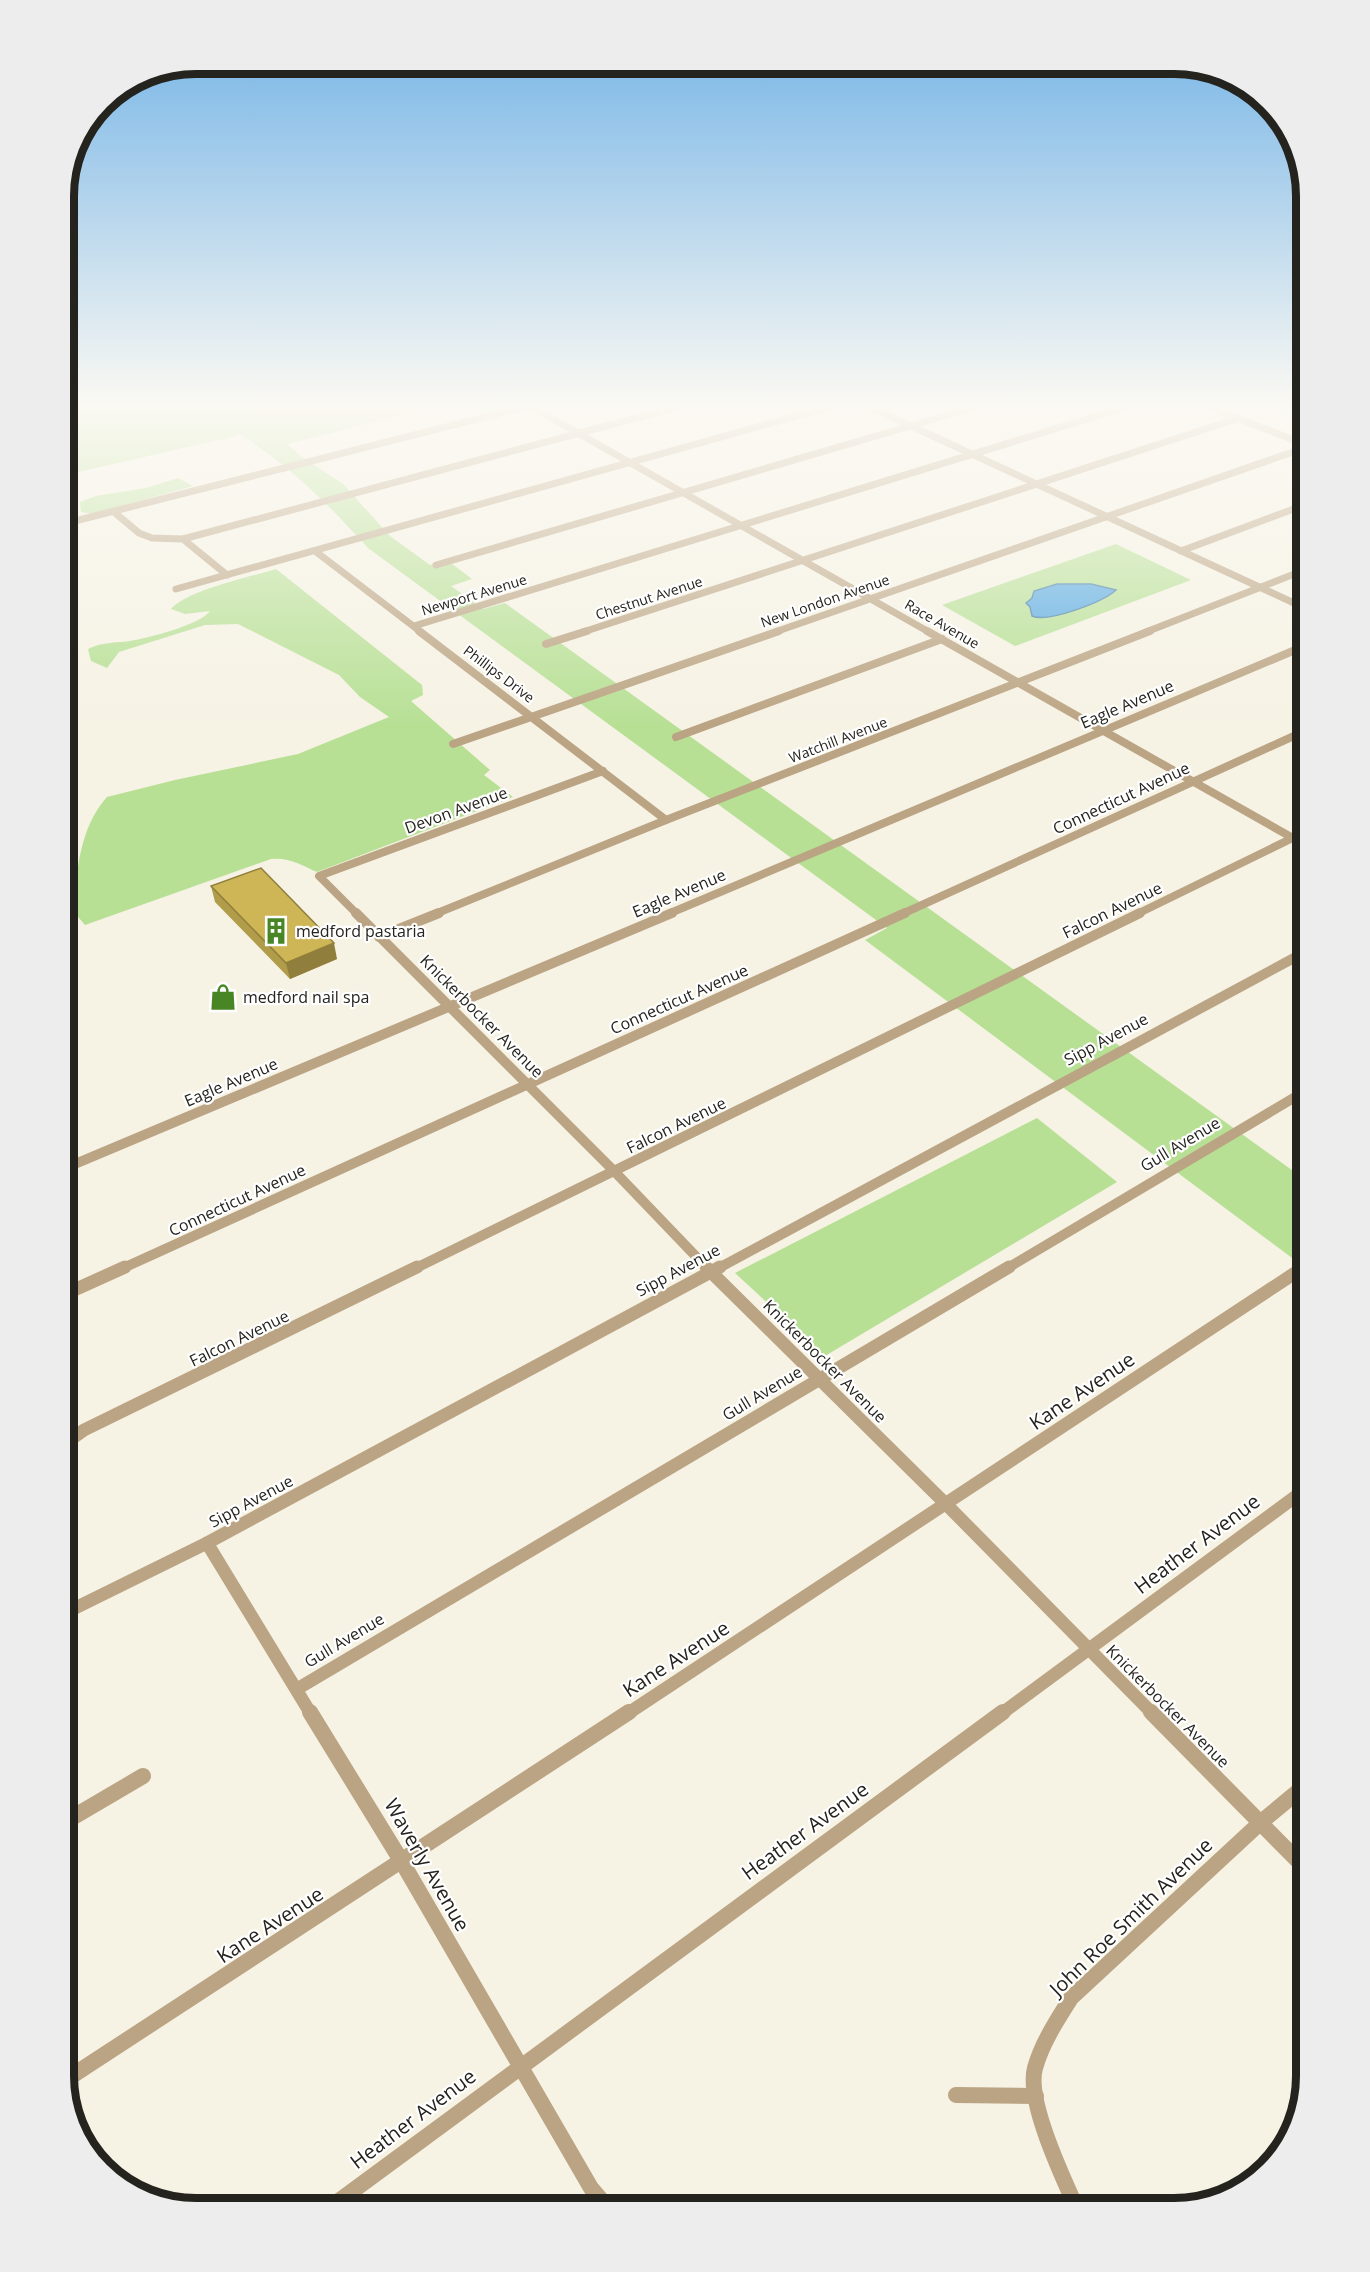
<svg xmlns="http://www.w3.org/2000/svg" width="1370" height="2272" viewBox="0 0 1370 2272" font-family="'Open Sans',sans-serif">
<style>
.green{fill:#b7e095}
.water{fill:#55a9e3;stroke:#4681a8;stroke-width:1.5}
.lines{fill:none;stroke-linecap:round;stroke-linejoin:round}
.minor-far4{stroke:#bba483;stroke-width:7}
.minor-far3{stroke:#bba483;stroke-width:8}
.minor-far2{stroke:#bba483;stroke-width:10}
.minor-far1{stroke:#bba483;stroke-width:13}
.minor{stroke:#bba483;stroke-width:16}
.primary{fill:#8b6118;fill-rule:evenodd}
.wall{fill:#b19c4a}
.shaded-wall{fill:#907f3c}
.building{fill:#ceb556;stroke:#907f3c;stroke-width:1.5}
.labels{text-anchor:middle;stroke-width:4.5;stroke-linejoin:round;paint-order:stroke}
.far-street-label{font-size:14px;fill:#24231e;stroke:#fff}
.street-label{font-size:16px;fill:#24231e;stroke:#fff}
.poi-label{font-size:16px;fill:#24231e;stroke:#fff;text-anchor:start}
.near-street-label{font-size:20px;fill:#24231e;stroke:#fff}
.rim{fill:none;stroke:#24231e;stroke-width:8}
</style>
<rect width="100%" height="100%" fill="#f6f2e4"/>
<g class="green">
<path d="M63 407H435L287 444 302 457 343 484 390 536 430 565 447 560 472 579 451 586 483 609 505 603 1307 1181V1269L865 940 887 928 368 548C327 503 290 466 238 433L236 436 78 472 63 424Z"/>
<polygon points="178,478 193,486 92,514 81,512 80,502 96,496 146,488"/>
<polygon points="1116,544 1191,580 1015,646 942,605"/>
<path d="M276 569 422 685 423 695 411 701 490 770 484 775 513 797 317 872C301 865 289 857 271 859L85 925 73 911C77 872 79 828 107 797L175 780 298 754 389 717 360 697 339 675 238 624 205 625 119 652 107 668 91 661 88 649C102 642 115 643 130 641 148 638 200 625 210 611L185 614 171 609C188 590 250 577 276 569Z"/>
<polygon points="1037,1118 1117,1182 825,1356 735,1273"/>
</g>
<path class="water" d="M1057 584H1091L1116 590C1103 602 1048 623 1032 616L1030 607 1026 603 1032 598 1034 591Z"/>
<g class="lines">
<g class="minor-far4">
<polyline points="532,407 929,632"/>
<polyline points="870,407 1307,609"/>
<polyline points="1209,407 1307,445"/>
<polyline points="114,512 139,533 152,538 183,539 227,575"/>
<polyline points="63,524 524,407"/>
<polyline points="183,539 677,407"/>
<polyline points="315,551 421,632"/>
<polyline points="1181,551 1307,504"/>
<polyline points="436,565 975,407"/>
<polyline points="176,589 829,407"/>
<polyline points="414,626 1126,407"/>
<polyline points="583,632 1239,418"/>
<polyline points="775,632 1307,447"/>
<polyline points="1146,632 1307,569"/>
</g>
<g class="minor-far3">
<polyline points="419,631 666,820"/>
<polyline points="927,631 1307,846"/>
<polyline points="546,644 587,631"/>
<polyline points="676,737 942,639"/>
<polyline points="453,744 779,631"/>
<polyline points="357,914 319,876 603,771"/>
<polyline points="435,914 666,820 1150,631"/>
<polyline points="668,914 1307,645"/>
<polyline points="902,914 1307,730"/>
<polyline points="1137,914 1307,831"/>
</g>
<g class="minor-far2">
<polyline points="356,913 615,1172 708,1269"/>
<polyline points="379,937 439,913"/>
<polyline points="63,1169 672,913"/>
<polyline points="121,1269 905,913"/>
<polyline points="414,1269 1140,913"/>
<polyline points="717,1269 1307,951"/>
<polyline points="1006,1269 1307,1090"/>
<polyline points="1302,1269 1307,1265"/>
</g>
<g class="minor-far1">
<polyline points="706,1267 946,1504 1153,1714"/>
<polyline points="63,1295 125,1267"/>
<polyline points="63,1450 70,1440 84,1430 417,1267"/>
<polyline points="207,1543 311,1714"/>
<polyline points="63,1614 207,1543 720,1267"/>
<polyline points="297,1689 1009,1267"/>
<polyline points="627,1714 1304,1267"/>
<polyline points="1001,1714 1307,1488"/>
</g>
<g class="minor">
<polyline points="310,1712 402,1862 591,2188 609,2209"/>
<polyline points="1151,1712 1307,1870"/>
<polyline points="63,1823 143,1776"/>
<polyline points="64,2081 629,1712"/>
<polyline points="956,2095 1036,2096"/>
<polyline points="328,2209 1003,1712"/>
<path d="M1077 2209C1063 2178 1026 2100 1035 2068 1042 2043 1057 2020 1071 1998L1260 1823 1307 1784"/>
</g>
<polygon class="primary" points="63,514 68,517 68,557 63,560"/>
</g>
<polygon class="wall" points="211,886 337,959 290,979 215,902"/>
<polygon class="shaded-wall" points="334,943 337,959 290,979 286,963"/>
<polygon class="building" points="261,868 334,943 286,963 211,886"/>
<linearGradient id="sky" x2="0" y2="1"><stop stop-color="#6db0e6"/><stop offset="0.56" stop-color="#fbf9f3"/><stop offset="1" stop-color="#fbf9f3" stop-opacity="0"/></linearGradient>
<rect width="1370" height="725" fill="url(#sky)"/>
<defs>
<symbol id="building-bare" viewBox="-9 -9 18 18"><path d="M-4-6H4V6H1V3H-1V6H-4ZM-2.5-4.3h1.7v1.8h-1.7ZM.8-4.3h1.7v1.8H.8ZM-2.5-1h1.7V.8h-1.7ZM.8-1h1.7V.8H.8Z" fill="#488625" stroke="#fff" stroke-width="2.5" paint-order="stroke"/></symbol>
<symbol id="shop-bare" viewBox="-9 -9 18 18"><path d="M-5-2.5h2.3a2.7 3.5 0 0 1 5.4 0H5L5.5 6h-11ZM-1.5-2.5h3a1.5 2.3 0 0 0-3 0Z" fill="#488625" stroke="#fff" stroke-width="2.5" paint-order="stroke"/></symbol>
</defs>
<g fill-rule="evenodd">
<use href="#building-bare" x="257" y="912" width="38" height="38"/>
<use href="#shop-bare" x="204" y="978" width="38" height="38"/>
</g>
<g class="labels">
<g class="far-street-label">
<text transform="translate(474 595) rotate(-17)" y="5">Newport Avenue</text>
<text transform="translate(649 598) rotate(-18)" y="5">Chestnut Avenue</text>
<text transform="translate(825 601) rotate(-19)" y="5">New London Avenue</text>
<text transform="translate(942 624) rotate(30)" y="5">Race Avenue</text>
<text transform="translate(499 674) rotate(37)" y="5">Phillips Drive</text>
<text transform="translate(838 740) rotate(-21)" y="5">Watchill Avenue</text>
</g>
<g class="street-label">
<text transform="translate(1127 704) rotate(-23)" y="6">Eagle Avenue</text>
<text transform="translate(1121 798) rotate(-25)" y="6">Connecticut Avenue</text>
<text transform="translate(456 810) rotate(-20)" y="6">Devon Avenue</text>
<text transform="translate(679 893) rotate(-23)" y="6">Eagle Avenue</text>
<text transform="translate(1112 910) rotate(-26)" y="6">Falcon Avenue</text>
<text transform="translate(679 999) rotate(-24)" y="6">Connecticut Avenue</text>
<text transform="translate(482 1016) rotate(45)" y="6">Knickerbocker Avenue</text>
<text transform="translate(1106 1039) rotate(-28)" y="6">Sipp Avenue</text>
<text transform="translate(231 1082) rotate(-23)" y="6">Eagle Avenue</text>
<text transform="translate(676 1125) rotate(-26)" y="6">Falcon Avenue</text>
<text transform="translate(1180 1144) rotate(-31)" y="6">Gull Avenue</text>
<text transform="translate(237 1200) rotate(-25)" y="6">Connecticut Avenue</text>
<text transform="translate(678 1270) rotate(-28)" y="6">Sipp Avenue</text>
<text transform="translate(239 1338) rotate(-26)" y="6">Falcon Avenue</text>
<text transform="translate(825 1361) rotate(45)" y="6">Knickerbocker Avenue</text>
<text transform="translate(762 1393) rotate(-31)" y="6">Gull Avenue</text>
<text transform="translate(251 1501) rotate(-28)" y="6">Sipp Avenue</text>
<text transform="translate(344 1640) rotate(-31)" y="6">Gull Avenue</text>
<text transform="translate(1168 1706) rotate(45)" y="6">Knickerbocker Avenue</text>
</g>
<g class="poi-label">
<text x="296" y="937">medford pastaria</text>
<text x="243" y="1003">medford nail spa</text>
</g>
<g class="near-street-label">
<text transform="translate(1082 1391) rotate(-34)" y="7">Kane Avenue</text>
<text transform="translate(1197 1544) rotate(-37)" y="7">Heather Avenue</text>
<text transform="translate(676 1659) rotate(-33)" y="7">Kane Avenue</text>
<text transform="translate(805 1831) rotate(-36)" y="7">Heather Avenue</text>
<text transform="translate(427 1865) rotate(60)" y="7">Waverly Avenue</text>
<text transform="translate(1131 1917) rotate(-44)" y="7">John Roe Smith Avenue</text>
<text transform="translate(270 1925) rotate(-33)" y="7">Kane Avenue</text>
<text transform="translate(413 2119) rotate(-37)" y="7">Heather Avenue</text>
</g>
</g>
<path d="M0 0H1370V2272H0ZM196 74H1174A122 122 0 0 1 1296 196V2076A122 122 0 0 1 1174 2198H196A122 122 0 0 1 74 2076V196A122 122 0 0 1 196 74Z" fill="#ededed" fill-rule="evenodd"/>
<path class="rim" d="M196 74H1174A122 122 0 0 1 1296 196V2076A122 122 0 0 1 1174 2198H196A122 122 0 0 1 74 2076V196A122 122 0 0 1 196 74Z"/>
</svg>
